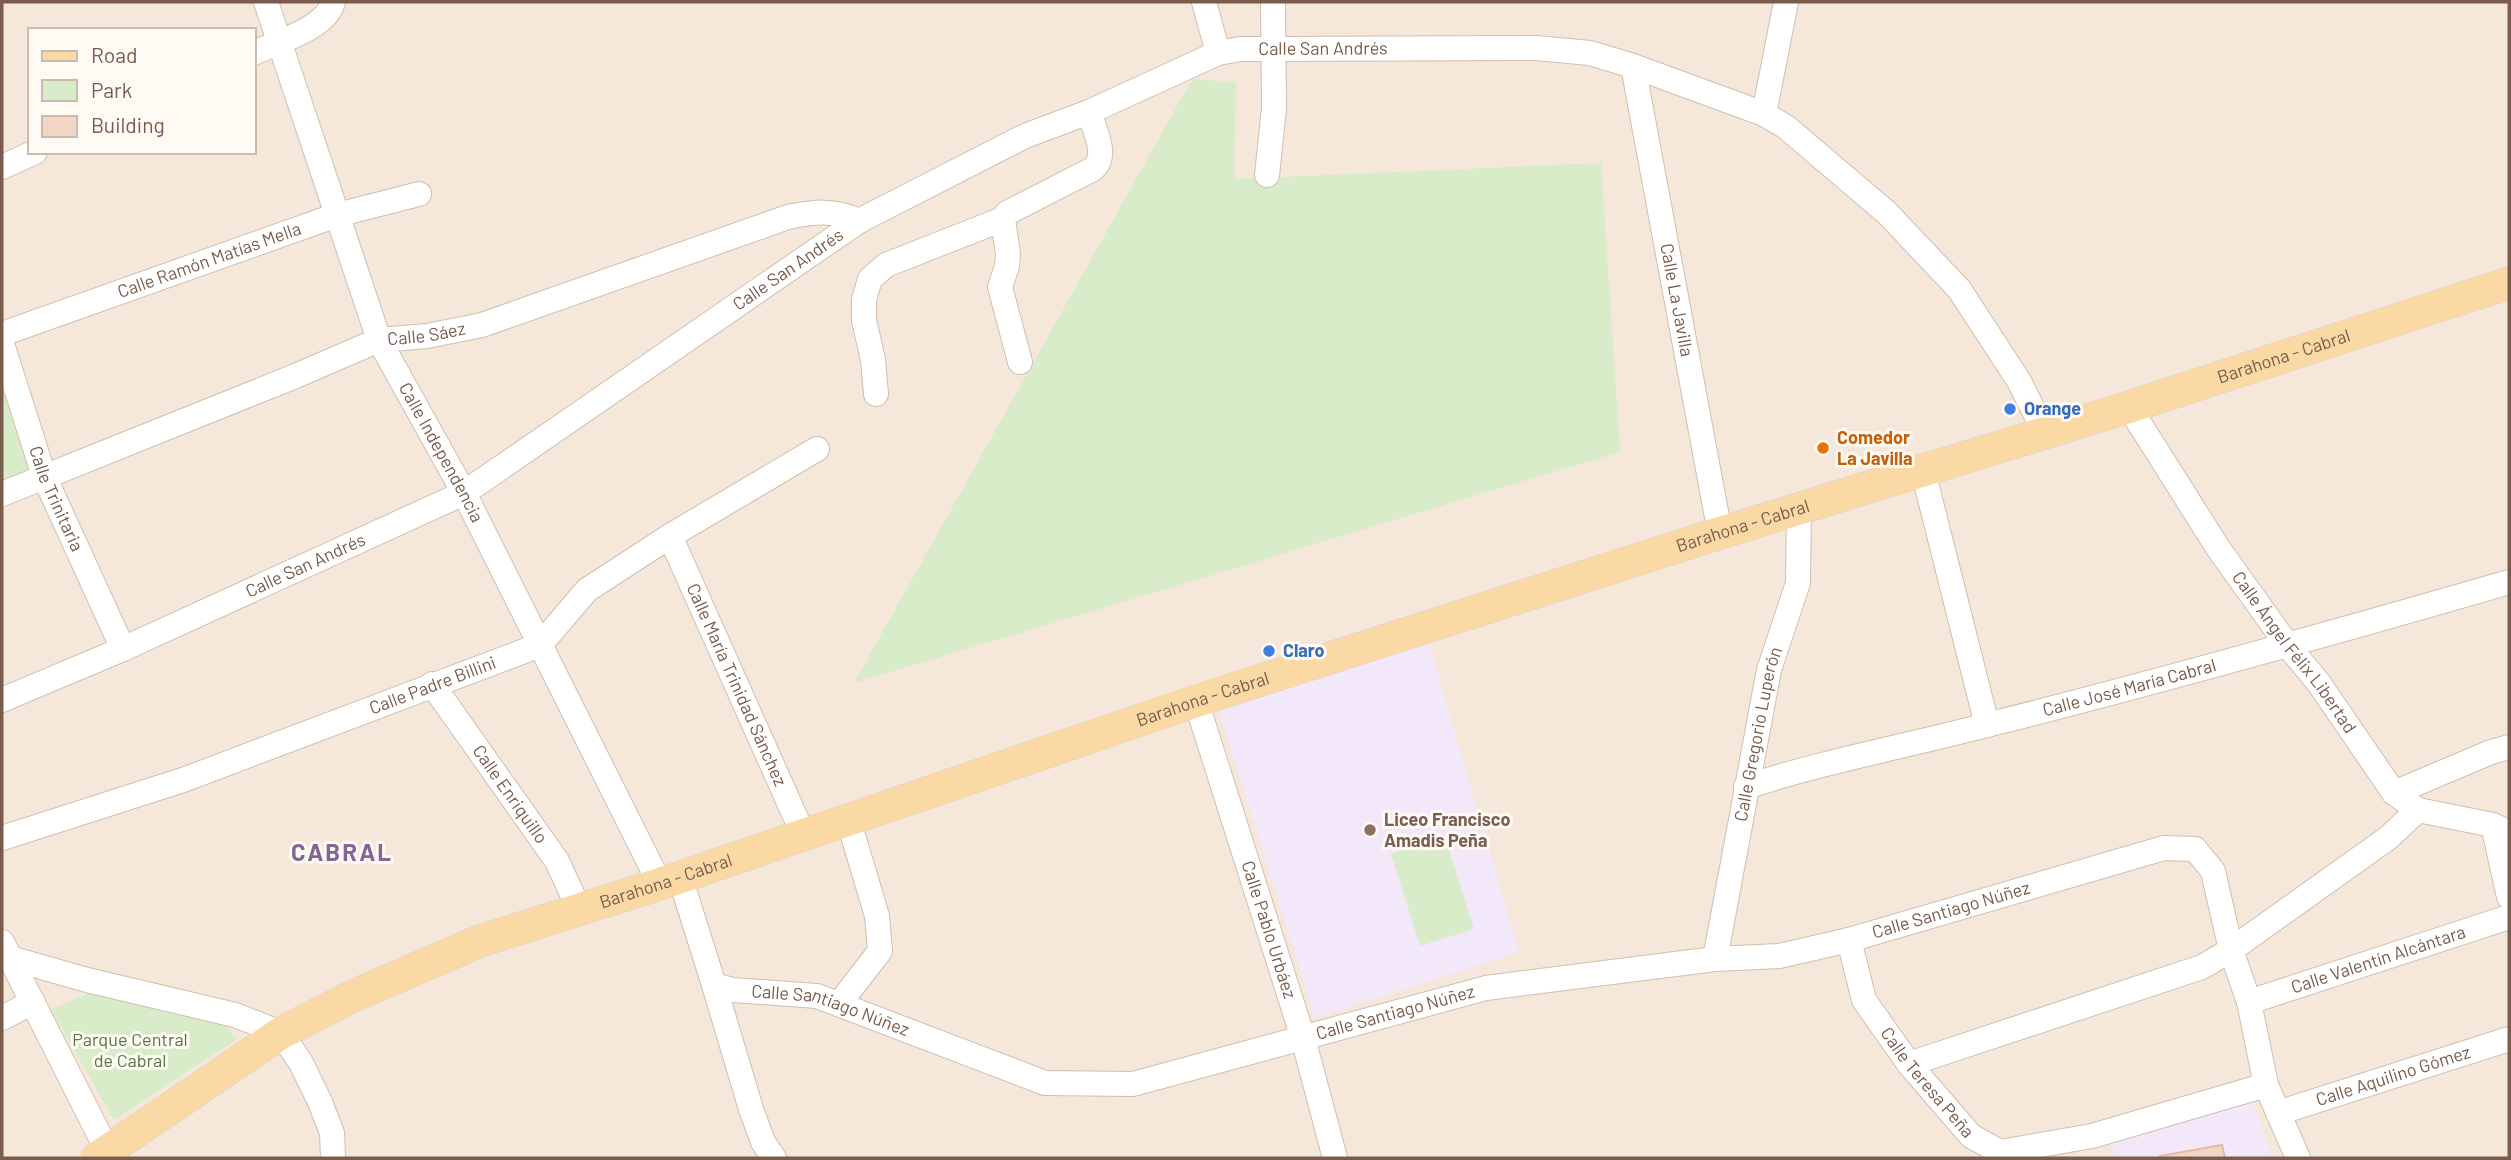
<svg xmlns="http://www.w3.org/2000/svg" width="2511" height="1160" viewBox="0 0 2511 1160" font-family="Barlow,sans-serif">
<style>
.residential{fill:#f5e8da;fill-rule:evenodd}
.education{fill:#f3e8fa}
.green{fill:#d8ecc9}
.building{fill:#f3d5c3;stroke:#e6bba3;stroke-width:2}
.lines{fill:none;stroke-linecap:round;stroke-linejoin:round}
.minor-casing{stroke:#d1beb0;stroke-width:26}
.major-casing{stroke:#dad1cd;stroke-width:33}
.minor{stroke:#fff;stroke-width:24}
.major{stroke:#fbd9a5;stroke-width:32}
.shop-dot{fill:#3f7fe0;stroke:#fffaf3;stroke-width:2.5}
.food-dot{fill:#e8710a;stroke:#fffaf3;stroke-width:2.5}
.education-dot{fill:#8d6e63;stroke:#fffaf3;stroke-width:2.5}
.labels{text-anchor:middle;stroke-width:6;stroke-linejoin:round;paint-order:stroke}
.street-label{font-size:18px;fill:#7a5c4d;stroke:#fffaf3}
.shop-label{font-size:18px;font-weight:bold;fill:#366cbe;stroke:#fffaf3;text-anchor:start}
.food-label{font-size:18px;font-weight:bold;fill:#c56008;stroke:#fffaf3;text-anchor:start}
.education-label{font-size:18px;font-weight:bold;fill:#785e54;stroke:#fffaf3;text-anchor:start}
.park-label{font-size:18px;fill:#537a41;stroke:#fffaf3}
.district-label{font-size:24px;font-weight:bold;letter-spacing:2px;fill:#846695;stroke:#fffaf3}
</style>
<rect width="100%" height="100%" fill="#fdf6ec"/>
<path class="residential" d="M2 2H2509V1158H2ZM30 30H254V152H30Z"/>
<g class="education">
<polygon points="1428,640 1519,952 1315,1018 1218,707"/>
<polygon points="2252,1099 2273,1158 2115,1158 2111,1138"/>
</g>
<g class="green">
<polygon points="1192,79 1236,82 1234,179 1601,163 1620,452 854,683"/>
<polygon points="2,379 31,471 2,483"/>
<polygon points="1445,837 1474,929 1420,946 1391,854"/>
<polygon points="95,991 225,1025 237,1039 114,1120 51,1009"/>
</g>
<polygon class="building" points="2222,1145 2225,1158 2161,1158 2160,1156"/>
<g class="lines">
<defs>
<g id="minor">
<path id="s1" d="M266 2 379 340 464 493 660 884"/>
<polyline points="1204,2 1218,53"/>
<path d="M254 53C277 42 327 28 333 2"/>
<path id="s2" d="M1633 66 1720 533"/>
<polyline points="1764,114 1786,2"/>
<polyline points="2,167 35,152"/>
<polyline points="1267,175 1274,108 1273,2"/>
<path id="s3" d="M2 334 337 215 419 194"/>
<path id="s4" d="M2 344 44 476 123 649"/>
<path d="M1020 362 1000 287 1007 266 1008 254 1003 219 1007 213 1093 169C1109 156 1094 129 1089 112"/>
<polyline points="876,394 873,360 864,320 864,300 870,279 886,265 1003,219"/>
<path id="s5" d="M2129 407 2218 548 2288 646 2318 682 2394 793 2418 810 2493 825 2509 833"/>
<polyline points="1923,471 1987,725"/>
<path id="s6" d="M2 494 293 377 379 340 427 336 482 325 788 217C814 212 834 209 859 221"/>
<path id="s7" d="M670 536 803 834"/>
<path id="s8" d="M432 684 557 861 579 909"/>
<path id="s9" d="M2 700 123 649 464 493 859 221 1025 136 1089 112 1218 53 1241 49 1536 48 1590 53 1633 66 1764 114 1786 127 1887 213 1959 289 2019 381 2045 433"/>
<path id="s10" d="M1196 701 1303 1038 1335 1158"/>
<path id="s11" d="M1746 787C1825 761 1907 746 1987 725 2162 681 2336 632 2509 582"/>
<polyline points="2394,793 2491,752 2509,747"/>
<polyline points="2493,825 2509,897"/>
<path id="s12" d="M2 838 183 780 540 645 587 590 670 536 817 449"/>
<path id="s13" d="M680 877 714 985 733 990 817 996 1045 1083 1133 1084 1486 988 1715 959 1779 956 1849 940 2164 848 2195 849 2213 871 2231 950 2249 1002 2266 1085 2298 1158"/>
<path id="s14" d="M1849 940 1864 1000 1909 1064 1971 1136 2000 1152 2092 1136 2266 1085"/>
<polyline points="2,942 107,1150 108,1158"/>
<polyline points="10,958 87,980 235,1015 281,1033 301,1063 320,1102 332,1133 333,1158"/>
<path id="s15" d="M1715 959 1769 670 1798 583 1799 510"/>
<polyline points="714,985 751,1109 763,1142 774,1158"/>
<path id="s16" d="M2249 1002 2509 917"/>
<polyline points="839,1004 880,951 877,916 848,819"/>
<polyline points="2,1018 33,1002"/>
<polyline points="1909,1064 2202,967 2231,950 2388,838 2418,810"/>
<path id="s17" d="M2278 1113 2509 1039"/>
</g>
<g id="major">
<path id="s18" d="M97 1158 281 1033 355 995 480 941 660 884 1196 701 1720 533 2129 407 2509 283"/>
</g>
</defs>
<use href="#minor" class="minor-casing"/>
<use href="#major" class="major-casing"/>
<use href="#minor" class="minor"/>
<use href="#major" class="major"/>
</g>
<g class="shop-dot">
<circle cx="2010" cy="409" r="7"/>
<circle cx="1269" cy="651" r="7"/>
</g>
<circle class="food-dot" cx="1823" cy="448" r="7"/>
<circle class="education-dot" cx="1370" cy="830" r="7"/>
<g class="labels">
<g class="street-label">
<text dy="6" stroke="none"><textPath href="#s9" startOffset="1488">Calle San Andrés</textPath></text>
<text dy="6" stroke="none"><textPath href="#s3" startOffset="220">Calle Ramón Matías Mella</textPath></text>
<text dy="6" stroke="none"><textPath href="#s9" startOffset="900">Calle San Andrés</textPath></text>
<text dy="6" stroke="none"><textPath href="#s2" startOffset="238">Calle La Javilla</textPath></text>
<text dy="6" stroke="none"><textPath href="#s6" startOffset="455">Calle Sáez</textPath></text>
<text dy="6" stroke="none"><textPath href="#s18" startOffset="2338">Barahona - Cabral</textPath></text>
<text dy="6" stroke="none"><textPath href="#s1" startOffset="485">Calle Independencia</textPath></text>
<text dy="6" stroke="none"><textPath href="#s4" startOffset="164">Calle Trinitaria</textPath></text>
<text dy="6" stroke="none"><textPath href="#s18" startOffset="1771">Barahona - Cabral</textPath></text>
<text dy="6" stroke="none"><textPath href="#s9" startOffset="332">Calle San Andrés</textPath></text>
<text dy="6" stroke="none"><textPath href="#s5" startOffset="296">Calle Ángel Félix Libertad</textPath></text>
<text dy="6" stroke="none"><textPath href="#s12" startOffset="457">Calle Padre Billini</textPath></text>
<text dy="6" stroke="none"><textPath href="#s7" startOffset="163">Calle María Trinidad Sánchez</textPath></text>
<text dy="6" stroke="none"><textPath href="#s11" startOffset="396">Calle José María Cabral</textPath></text>
<text dy="6" stroke="none"><textPath href="#s18" startOffset="1204">Barahona - Cabral</textPath></text>
<text dy="6" stroke="none"><textPath href="#s15" startOffset="229">Calle Gregorio Luperón</textPath></text>
<text dy="6" stroke="none"><textPath href="#s8" startOffset="135">Calle Enriquillo</textPath></text>
<text dy="6" stroke="none"><textPath href="#s18" startOffset="637">Barahona - Cabral</textPath></text>
<text dy="6" stroke="none"><textPath href="#s13" startOffset="1388">Calle Santiago Núñez</textPath></text>
<text dy="6" stroke="none"><textPath href="#s10" startOffset="240">Calle Pablo Urbáez</textPath></text>
<text dy="6" stroke="none"><textPath href="#s16" startOffset="136">Calle Valentín Alcántara</textPath></text>
<text dy="6" stroke="none"><textPath href="#s13" startOffset="233">Calle Santiago Núñez</textPath></text>
<text dy="6" stroke="none"><textPath href="#s13" startOffset="821">Calle Santiago Núñez</textPath></text>
<text dy="6" stroke="none"><textPath href="#s17" startOffset="121">Calle Aquilino Gómez</textPath></text>
<text dy="6" stroke="none"><textPath href="#s14" startOffset="166">Calle Teresa Peña</textPath></text>
</g>
<g class="shop-label">
<text x="2024" y="415">Orange</text>
<text x="1283" y="657">Claro</text>
</g>
<g class="food-label">
<text x="1837" y="444">Comedor<tspan x="1837" dy="21">La Javilla</tspan></text>
</g>
<g class="education-label">
<text x="1384" y="826">Liceo Francisco<tspan x="1384" dy="21">Amadis Peña</tspan></text>
</g>
<g class="park-label">
<text x="130" y="1046">Parque Central<tspan x="130" dy="21">de Cabral</tspan></text>
</g>
<g class="district-label">
<text x="342" y="861">CABRAL</text>
</g>
</g>
<rect width="2511" height="1160" fill="none" stroke="#7a5c4d" stroke-width="7"/>
<rect x="28" y="28" width="228" height="126" fill="#fffaf3" stroke="#cabbb1" stroke-width="2"/>
<rect x="42" y="51" width="35" height="10" fill="#fbd9a5" stroke="#cabbb1" stroke-width="2"/>
<text x="91" y="63" font-size="21" fill="#7a5c4d">Road</text>
<rect x="42" y="80" width="35" height="21" fill="#d8ecc9" stroke="#cabbb1" stroke-width="2"/>
<text x="91" y="98" font-size="21" fill="#7a5c4d">Park</text>
<rect x="42" y="116" width="35" height="21" fill="#f3d5c3" stroke="#cabbb1" stroke-width="2"/>
<text x="91" y="133" font-size="21" fill="#7a5c4d">Building</text>
</svg>
